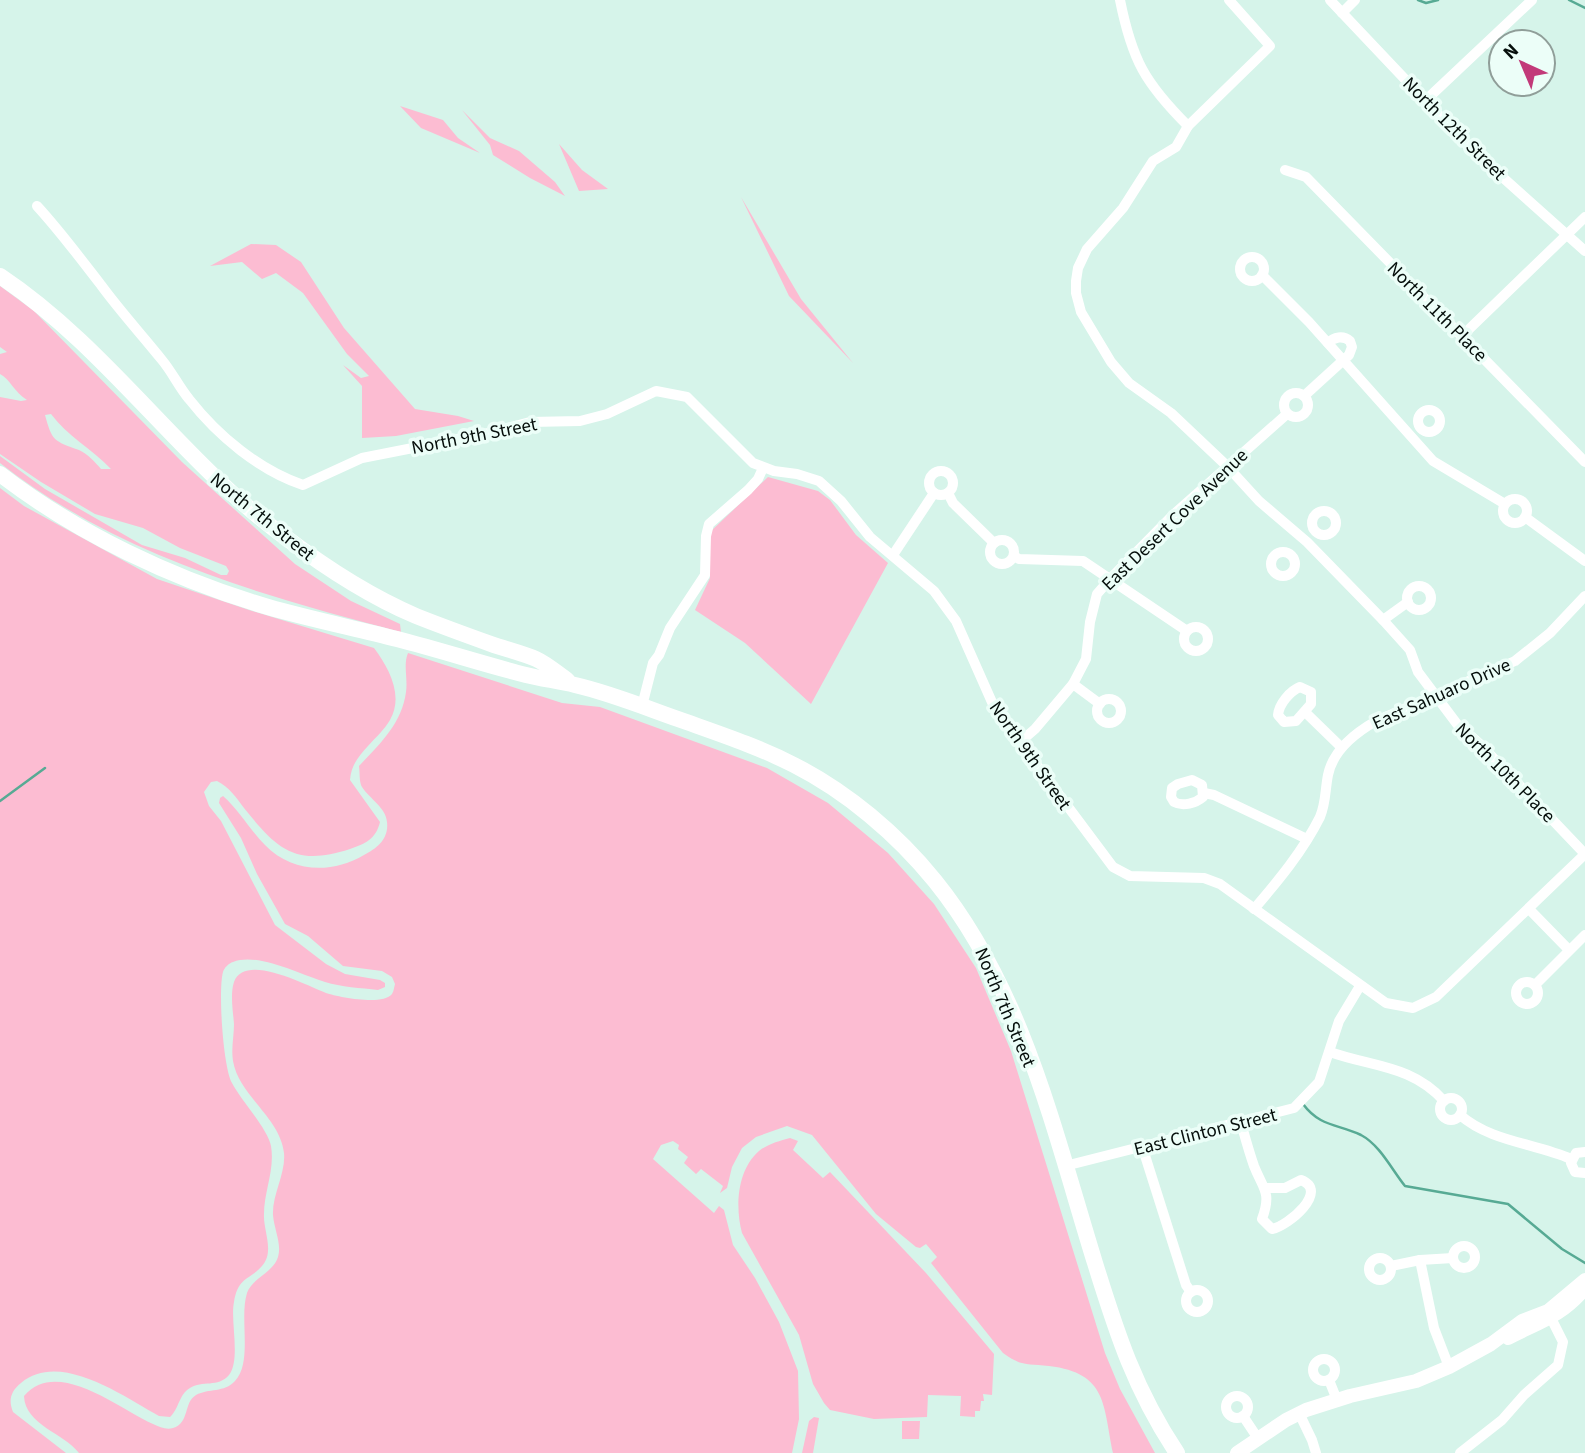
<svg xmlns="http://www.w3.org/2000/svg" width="1585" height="1453" viewBox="0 0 1585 1453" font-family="'Source Sans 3',sans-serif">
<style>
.green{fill:#fcbcd2;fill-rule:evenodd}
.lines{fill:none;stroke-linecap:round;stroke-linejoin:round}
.stream{stroke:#57aa94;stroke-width:2.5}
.street{stroke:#fff;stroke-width:10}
.secondary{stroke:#fff;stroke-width:14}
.primary{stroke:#fff;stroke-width:16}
.labels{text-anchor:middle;stroke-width:7;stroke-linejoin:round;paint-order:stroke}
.street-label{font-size:19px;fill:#050e0b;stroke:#ecfef8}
</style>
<rect width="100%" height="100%" fill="#d6f4ea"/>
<g class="green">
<polygon points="400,106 443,120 458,138 480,153 421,128"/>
<polygon points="462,110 490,138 519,151 555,182 565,196 530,178 493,155 490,145"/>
<polygon points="559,144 582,170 608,189 579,191"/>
<polygon points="741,197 801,299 853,363 789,296"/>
<polygon points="251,244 276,245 301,262 344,328 415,409 458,416 474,421 396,436 362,438 362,386 343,365 361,378 369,376 347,354 303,293 276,273 262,279 242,262 210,266"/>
<path d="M0 286 34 311 182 462 295 564 351 601 400 624 401 632C260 595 117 555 0 463V456L45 489 142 545 185 558 221 575H227L229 571 226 566 180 548 143 528 95 514 41 482 0 454V397L21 401 27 400C14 392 10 379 0 374V354L7 352 0 347ZM51 414C67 436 92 449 111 469H101C95 462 88 454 79 450 54 441 52 441 45 415Z"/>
<polygon points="768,477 818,491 830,500 856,535 888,563 811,704 745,643 695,610 710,578 710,532"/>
<path d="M0 488 24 506 157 579 249 610 374 648C389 668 404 696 390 720 385 729 375 738 368 746 359 756 351 765 350 780L380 822C376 839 365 844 350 849 295 867 277 849 244 808 236 797 229 787 217 781L211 782 204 792 209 806 221 821 275 925 326 964 345 974 380 980 385 983V987L378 990C361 988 341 987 325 982 301 975 258 952 233 962 229 963 224 968 223 972 218 990 223 1067 232 1083 240 1099 268 1129 271 1146 275 1170 264 1191 264 1214 263 1231 275 1251 262 1266 250 1280 238 1277 234 1302 230 1321 241 1359 229 1375 218 1388 202 1380 190 1388 179 1394 179 1409 170 1417L159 1416C124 1397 60 1350 21 1383 11 1391 8 1400 13 1412L66 1453H0Z"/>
<path d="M408 653 562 703 600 707 767 768 828 803 888 853 934 904 976 968 1011 1051 1105 1353 1120 1389 1155 1453H1113C1103 1406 1108 1373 1049 1366 1027 1363 1022 1367 1003 1353L931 1263 937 1257 926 1244 920 1248 916 1247 876 1214 812 1135 787 1126 756 1137 742 1148 732 1167 727 1188 720 1193 723 1186 701 1169 696 1174 684 1163 688 1157 678 1149 679 1145 673 1141 661 1145 653 1159 714 1213 719 1206 724 1210 733 1245 755 1278 779 1322 798 1371 799 1419 792 1453H79C64 1433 25 1425 24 1396 57 1357 119 1409 153 1424 160 1427 166 1430 173 1428 190 1423 183 1403 196 1395 209 1388 224 1393 235 1381 253 1362 239 1318 247 1293 252 1278 273 1273 278 1257 282 1244 274 1229 273 1215 272 1195 286 1173 284 1153 280 1117 239 1096 233 1061 231 1049 234 1036 234 1024 233 1011 230 994 234 982 245 952 307 986 326 993 338 997 383 1006 392 994 394 991 394 987 395 984L392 977 382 971 343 966 308 936 285 924 257 874 241 838 219 803 220 798 223 796C239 810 250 830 265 845 292 873 332 874 364 855 377 848 389 839 387 822 386 808 370 799 362 787 359 782 360 773 359 766 380 744 402 723 406 692 408 678 403 665 408 653Z"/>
<path d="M790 1138 798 1141 793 1150 823 1178 830 1172 926 1273 994 1354 992 1395 983 1394 984 1401H981L980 1411H975V1417L960 1416 961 1396 928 1395 927 1417 874 1419 830 1410 824 1403 813 1384 799 1335 742 1233C735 1207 737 1170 759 1151 768 1144 779 1141 790 1138Z"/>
<polygon points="814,1417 819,1418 813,1453 802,1453 809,1421"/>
<polygon points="902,1421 920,1421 919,1439 902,1439"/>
</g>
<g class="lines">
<g class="stream">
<polyline points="1418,0 1426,3 1438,0"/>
<polyline points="1569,0 1585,8"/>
<polyline points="0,801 45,768"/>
<path d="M1303 1104C1320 1127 1338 1124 1361 1135 1380 1145 1392 1170 1405 1186L1508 1204 1562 1249 1585 1263"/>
</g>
<g class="street">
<path d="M1120 0C1132 60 1145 83 1188 126"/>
<polyline points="1229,0 1270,46 1188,126 1176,147 1153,161 1123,208 1087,249 1078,268 1076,281 1076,293 1081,312 1111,362 1129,383 1171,413 1227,466 1259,501 1307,542 1383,620 1410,650 1418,672 1457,724 1480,744 1585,854"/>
<polyline points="1330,0 1471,149 1585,251"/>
<polyline points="1342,13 1355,0"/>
<polyline points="1426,100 1532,0"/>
<polyline points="1285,170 1306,177 1585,462"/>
<path d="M37 206C60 231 80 258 101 285 120 311 142 335 162 360 172 372 179 387 189 399 218 436 259 470 303 485L362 458 489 433 530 422 580 421 607 414 656 391 687 397 753 463 774 471 797 474 819 481 841 501 870 537 934 591 956 621 995 709 1113 867 1130 876 1204 878 1220 884 1386 1003 1413 1008 1436 997 1585 854"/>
<circle cx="1252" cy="269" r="12"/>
<polyline points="1262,275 1309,322 1433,461 1505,504"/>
<polyline points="1463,335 1585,217"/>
<circle cx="1296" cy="405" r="12"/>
<path d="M1304 396 1349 355 1352 347 1350 341C1343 335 1334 337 1328 343"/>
<circle cx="1429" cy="421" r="11"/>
<circle cx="941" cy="483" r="12"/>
<polyline points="948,493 953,503 994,543"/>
<circle cx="1515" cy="511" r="12"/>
<circle cx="1324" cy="523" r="12"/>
<polyline points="1525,517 1585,561"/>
<circle cx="1002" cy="552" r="12"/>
<circle cx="1283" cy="564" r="12"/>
<polyline points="893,555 934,493"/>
<polyline points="1014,556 1019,559 1083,561 1187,631"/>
<circle cx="1419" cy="598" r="12"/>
<polyline points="1383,620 1408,602"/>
<circle cx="1196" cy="639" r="12"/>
<polyline points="1073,684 1100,704"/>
<path d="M1300 687 1311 692V704L1296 721 1284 722 1278 715C1279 704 1290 691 1300 687Z"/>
<circle cx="1109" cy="711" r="12"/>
<polyline points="642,706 653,663 659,655 670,628 705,575 706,536 709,524 748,490 758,479 763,468"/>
<polyline points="1305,712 1341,747"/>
<polyline points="1020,742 1035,729 1073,684 1086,659 1090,622 1097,594 1111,578 1173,515 1287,414"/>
<path d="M1192 780 1202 785 1203 797C1196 803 1183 807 1174 802L1171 797 1172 788 1178 784Z"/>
<polyline points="1204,793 1214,795 1307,839"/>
<path d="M1254 909C1278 881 1303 851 1320 817 1326 803 1325 790 1328 775 1333 750 1355 733 1376 721L1515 661 1550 633 1585 596"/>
<polyline points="1529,909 1569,950"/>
<circle cx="1527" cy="993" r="11"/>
<polyline points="1535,985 1585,935"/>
<path d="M1330 1052C1372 1067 1412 1065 1444 1101"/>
<circle cx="1451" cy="1109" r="11"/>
<path d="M1460 1115C1491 1142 1535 1143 1571 1159"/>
<path d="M1241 1123C1245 1137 1249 1152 1254 1166 1263 1189 1272 1192 1262 1219L1272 1229C1288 1226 1330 1191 1301 1180L1285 1188H1266"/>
<polyline points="1142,1146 1186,1285 1191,1292"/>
<polyline points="1585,1152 1576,1153 1571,1163 1575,1172 1585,1173"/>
<polyline points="1065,1166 1294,1108 1319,1082 1339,1021 1360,986"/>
<circle cx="1464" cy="1257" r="11"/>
<circle cx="1380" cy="1269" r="11"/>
<polyline points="1420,1260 1434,1328 1449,1367"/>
<polyline points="1391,1266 1420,1260 1453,1258"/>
<circle cx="1197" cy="1301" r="11"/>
<circle cx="1324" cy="1370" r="11"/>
<polyline points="1329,1380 1337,1400"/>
<circle cx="1237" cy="1407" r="11"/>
<polyline points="1299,1413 1312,1440 1316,1453"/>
<polyline points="1243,1416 1257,1437"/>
<polyline points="1460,1453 1502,1420 1524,1395 1558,1365 1563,1342 1548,1312"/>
</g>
<g class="secondary">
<path d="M1508 1338C1539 1322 1562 1316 1585 1288"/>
<polyline points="1237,1453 1286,1420 1306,1410 1350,1396 1416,1381 1449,1367 1491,1344 1522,1321 1548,1311 1585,1280"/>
</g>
<g class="primary">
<path d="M0 276C108 348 181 461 285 537 326 568 369 596 416 616 441 626 466 635 491 644 505 649 522 653 536 659 547 664 557 673 567 680"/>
<path d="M0 474C78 534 173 579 268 607 310 619 354 628 397 639 440 650 483 664 526 675 542 679 559 681 575 685 610 693 644 707 678 719 717 733 757 746 794 765 847 792 897 834 935 881 1023 990 1054 1131 1095 1263 1117 1334 1135 1390 1177 1453"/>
</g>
</g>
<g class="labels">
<g class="street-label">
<text transform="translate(1455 128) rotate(45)" y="7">North 12th Street</text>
<text transform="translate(1438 311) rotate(45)" y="7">North 11th Place</text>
<text transform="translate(474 435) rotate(-11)" y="7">North 9th Street</text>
<text transform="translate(263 516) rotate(39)" y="7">North 7th Street</text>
<text transform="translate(1174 519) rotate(-44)" y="7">East Desert Cove Avenue</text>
<text transform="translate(1441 693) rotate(-24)" y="7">East Sahuaro Drive</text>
<text transform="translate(1031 755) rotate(55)" y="7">North 9th Street</text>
<text transform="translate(1506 772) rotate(45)" y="7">North 10th Place</text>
<text transform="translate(1006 1007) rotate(67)" y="7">North 7th Street</text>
<text transform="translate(1205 1131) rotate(-14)" y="7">East Clinton Street</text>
</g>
</g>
<g transform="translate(1522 63) rotate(316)"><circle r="33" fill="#ecfef8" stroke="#909e99" stroke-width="2"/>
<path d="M0-5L12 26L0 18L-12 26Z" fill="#c23a79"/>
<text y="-10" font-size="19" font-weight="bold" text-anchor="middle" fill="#050e0b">N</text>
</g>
</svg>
